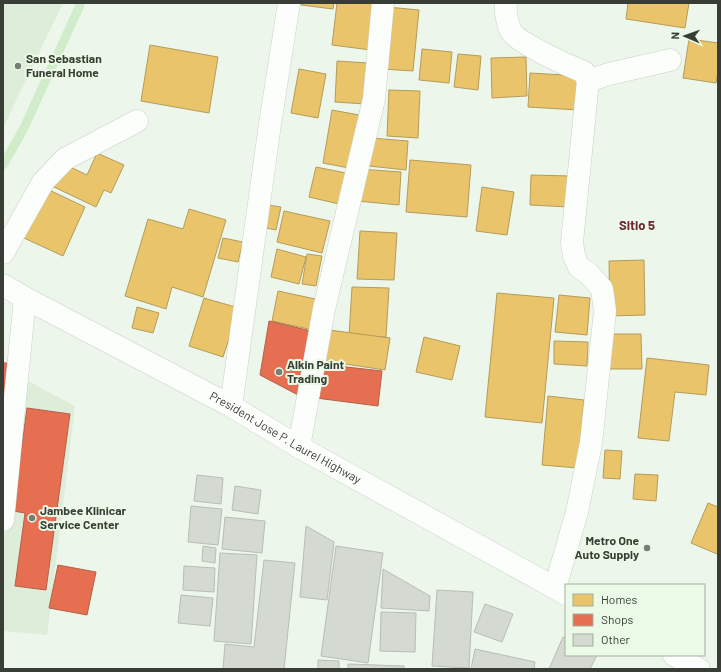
<svg xmlns="http://www.w3.org/2000/svg" width="721" height="672" viewBox="0 0 721 672" font-family="Barlow,sans-serif">
<style>
.built{fill:#deedda}
.homes{fill:#e9c46a;stroke:#b49c5a}
.shops{fill:#e76f51;stroke:#b26049}
.lines{fill:none;stroke-linecap:round;stroke-linejoin:round}
.stream{stroke:#d0ecc8;stroke-width:9}
.building{fill:#d4dad1;stroke:#b7beb5}
.minor-casing{stroke:#cad1c8;stroke-width:23}
.highway-casing{stroke:#cad1c8;stroke-width:23}
.minor{stroke:#fcfefc;stroke-width:22}
.highway{stroke:#fcfefc;stroke-width:22}
.poi-dot{fill:#777e75;stroke:#eafae6;stroke-width:1.5}
.labels{text-anchor:middle;stroke-width:4;stroke-linejoin:round;paint-order:stroke}
.poi-label{font-size:12px;font-weight:bold;fill:#383e36;stroke:#eafae6;text-anchor:start}
.street-label{font-size:12px;fill:#383e36;stroke:#eafae6}
.neighbourhood-label{font-size:13px;font-weight:bold;fill:#6c2637;stroke:#eafae6}
</style>
<rect width="100%" height="100%" fill="#edf6ea"/>
<g class="built">
<polygon points="3,3 63,3 3,128"/>
<polygon points="3,368 75,406 47,635 3,631"/>
</g>
<g class="homes">
<polygon points="301,3 334,3 333,9 301,5"/>
<polygon points="337,3 377,3 371,50 332,45"/>
<polygon points="628,3 689,3 685,28 626,19"/>
<polygon points="387,7 419,10 413,71 382,69"/>
<polygon points="689,39 718,43 718,72 716,83 683,78"/>
<polygon points="150,45 218,57 209,113 141,101"/>
<polygon points="422,49 452,52 449,83 419,80"/>
<polygon points="458,54 481,56 478,90 454,87"/>
<polygon points="526,57 527,96 492,98 491,58"/>
<polygon points="337,61 368,63 365,104 335,102"/>
<polygon points="299,69 326,74 318,118 291,113"/>
<polygon points="530,73 580,76 578,110 528,107"/>
<polygon points="389,90 420,91 418,138 387,136"/>
<polygon points="332,110 359,115 349,168 323,163"/>
<polygon points="371,138 408,141 406,170 369,166"/>
<polygon points="97,153 124,165 111,193 104,190 96,207 54,187 64,164 87,175"/>
<polygon points="410,160 471,165 467,217 406,212"/>
<polygon points="316,167 346,173 339,204 309,197"/>
<polygon points="359,169 401,172 399,205 357,201"/>
<polygon points="531,175 571,176 569,207 530,205"/>
<polygon points="482,187 514,192 507,235 476,231"/>
<polygon points="47,189 85,207 63,256 24,238"/>
<polygon points="261,204 281,207 276,230 256,226"/>
<polygon points="189,209 226,220 203,297 172,287 166,309 125,296 148,219 183,229"/>
<polygon points="284,211 330,221 322,253 277,242"/>
<polygon points="360,231 397,233 394,280 357,279"/>
<polygon points="223,238 243,242 238,262 218,258"/>
<polygon points="277,249 306,257 299,284 271,277"/>
<polygon points="307,254 322,256 316,286 302,284"/>
<polygon points="644,260 645,315 610,316 609,261"/>
<polygon points="352,287 389,288 386,337 349,335"/>
<polygon points="278,291 320,300 313,330 272,321"/>
<polygon points="497,293 554,298 542,423 485,417"/>
<polygon points="559,295 590,298 587,335 555,332"/>
<polygon points="204,298 239,308 223,357 189,346"/>
<polygon points="137,307 159,313 153,333 132,328"/>
<polygon points="329,330 390,338 385,370 325,361"/>
<polygon points="607,334 641,334 642,369 607,369"/>
<polygon points="424,337 460,346 452,380 416,372"/>
<polygon points="554,341 588,342 587,366 554,364"/>
<polygon points="647,358 709,365 706,395 675,392 669,441 638,438"/>
<polygon points="548,396 584,400 578,468 542,465"/>
<polygon points="605,450 622,451 620,479 603,478"/>
<polygon points="635,474 658,475 656,501 633,499"/>
<polygon points="708,503 718,507 718,551 717,554 691,543"/>
</g>
<g class="shops">
<polygon points="269,321 311,331 300,396 260,375"/>
<polygon points="3,363 8,363 3,420"/>
<polygon points="320,364 382,371 378,406 316,398"/>
<polygon points="27,408 70,414 46,590 15,586 25,513 13,511"/>
<polygon points="58,565 96,572 87,615 49,608"/>
</g>
<g class="lines">
<polyline class="stream" points="3,165 24,128 81,3"/>
</g>
<g class="building">
<polygon points="197,475 223,478 221,504 194,501"/>
<polygon points="235,486 261,490 258,514 232,510"/>
<polygon points="191,506 222,509 218,545 188,542"/>
<polygon points="225,517 265,521 262,553 222,549"/>
<polygon points="306,526 334,542 327,600 300,597"/>
<polygon points="203,546 216,548 215,563 202,561"/>
<polygon points="336,546 383,553 368,663 321,656"/>
<polygon points="220,553 257,555 251,644 214,641"/>
<polygon points="264,560 295,563 284,669 223,669 225,644 254,647"/>
<polygon points="184,566 215,568 214,592 183,590"/>
<polygon points="383,569 430,596 429,611 381,608"/>
<polygon points="437,590 473,592 469,668 432,666"/>
<polygon points="181,595 213,598 210,626 178,623"/>
<polygon points="485,604 513,614 502,642 474,632"/>
<polygon points="381,612 416,613 415,652 380,651"/>
<polygon points="563,637 566,638 566,655 597,655 590,669 549,669"/>
<polygon points="475,649 535,662 534,669 471,669"/>
<polygon points="318,660 339,661 339,669 318,669"/>
<polygon points="348,664 404,666 404,669 348,669"/>
</g>
<g class="lines">
<defs>
<g id="minor">
<path d="M506 3C505 11 507 23 511 31 517 43 569 66 584 72L588 81 572 242 574 256 579 267 588 273 602 289 605 311 591 443 577 512 555 588"/>
<polyline points="588,81 609,74 670,60"/>
<polyline points="3,253 43,182 65,159 137,121"/>
<polyline points="231,406 270,124 289,3"/>
<polyline points="299,447 324,309 374,99 383,3"/>
<polyline points="3,520 25,298"/>
</g>
<g id="highway">
<path id="s1" d="M3 285 25 298 231 406 299 447 566 594"/>
<polyline points="674,655 699,669"/>
</g>
</defs>
<use href="#minor" class="minor-casing"/>
<use href="#highway" class="highway-casing"/>
<use href="#minor" class="minor"/>
<use href="#highway" class="highway"/>
</g>
<g class="poi-dot">
<circle cx="18" cy="66" r="4"/>
<circle cx="279" cy="372" r="4"/>
<circle cx="32" cy="518" r="4"/>
<circle cx="647" cy="548" r="4"/>
</g>
<g class="labels">
<g class="poi-label">
<text x="26" y="63">San Sebastian<tspan x="26" dy="14">Funeral Home</tspan></text>
<text x="287" y="369">Alkin Paint<tspan x="287" dy="14">Trading</tspan></text>
<text x="40" y="515">Jambee Klinicar<tspan x="40" dy="14">Service Center</tspan></text>
<text x="639" y="545" text-anchor="end">Metro One<tspan x="639" dy="14">Auto Supply</tspan></text>
</g>
<g class="street-label">
<text dy="4" stroke="none"><textPath href="#s1" startOffset="321">President Jose P. Laurel Highway</textPath></text>
</g>
<g class="neighbourhood-label">
<text x="637" y="230">Sitio 5</text>
</g>
</g>
<rect width="721" height="672" fill="none" stroke="#383e36" stroke-width="8"/>
<rect x="565" y="584" width="140" height="72" fill="#eafae6" stroke="#a3afa0"/>
<rect x="573" y="594" width="20" height="12" fill="#e9c46a" stroke="#a3afa0"/>
<text x="601" y="604" font-size="12" fill="#383e36">Homes</text>
<rect x="573" y="614" width="20" height="12" fill="#e76f51" stroke="#a3afa0"/>
<text x="601" y="624" font-size="12" fill="#383e36">Shops</text>
<rect x="573" y="634" width="20" height="12" fill="#d4dad1" stroke="#a3afa0"/>
<text x="601" y="644" font-size="12" fill="#383e36">Other</text>
<g transform="translate(685 36) rotate(272)" stroke="#eafae6" stroke-width="3" paint-order="stroke">
<path d="M0-3L7 15L0 10L-7 15Z" fill="#383e36"/>
<text y="-6" font-size="11" font-weight="bold" text-anchor="middle" fill="#383e36">N</text>
</g>
</svg>
